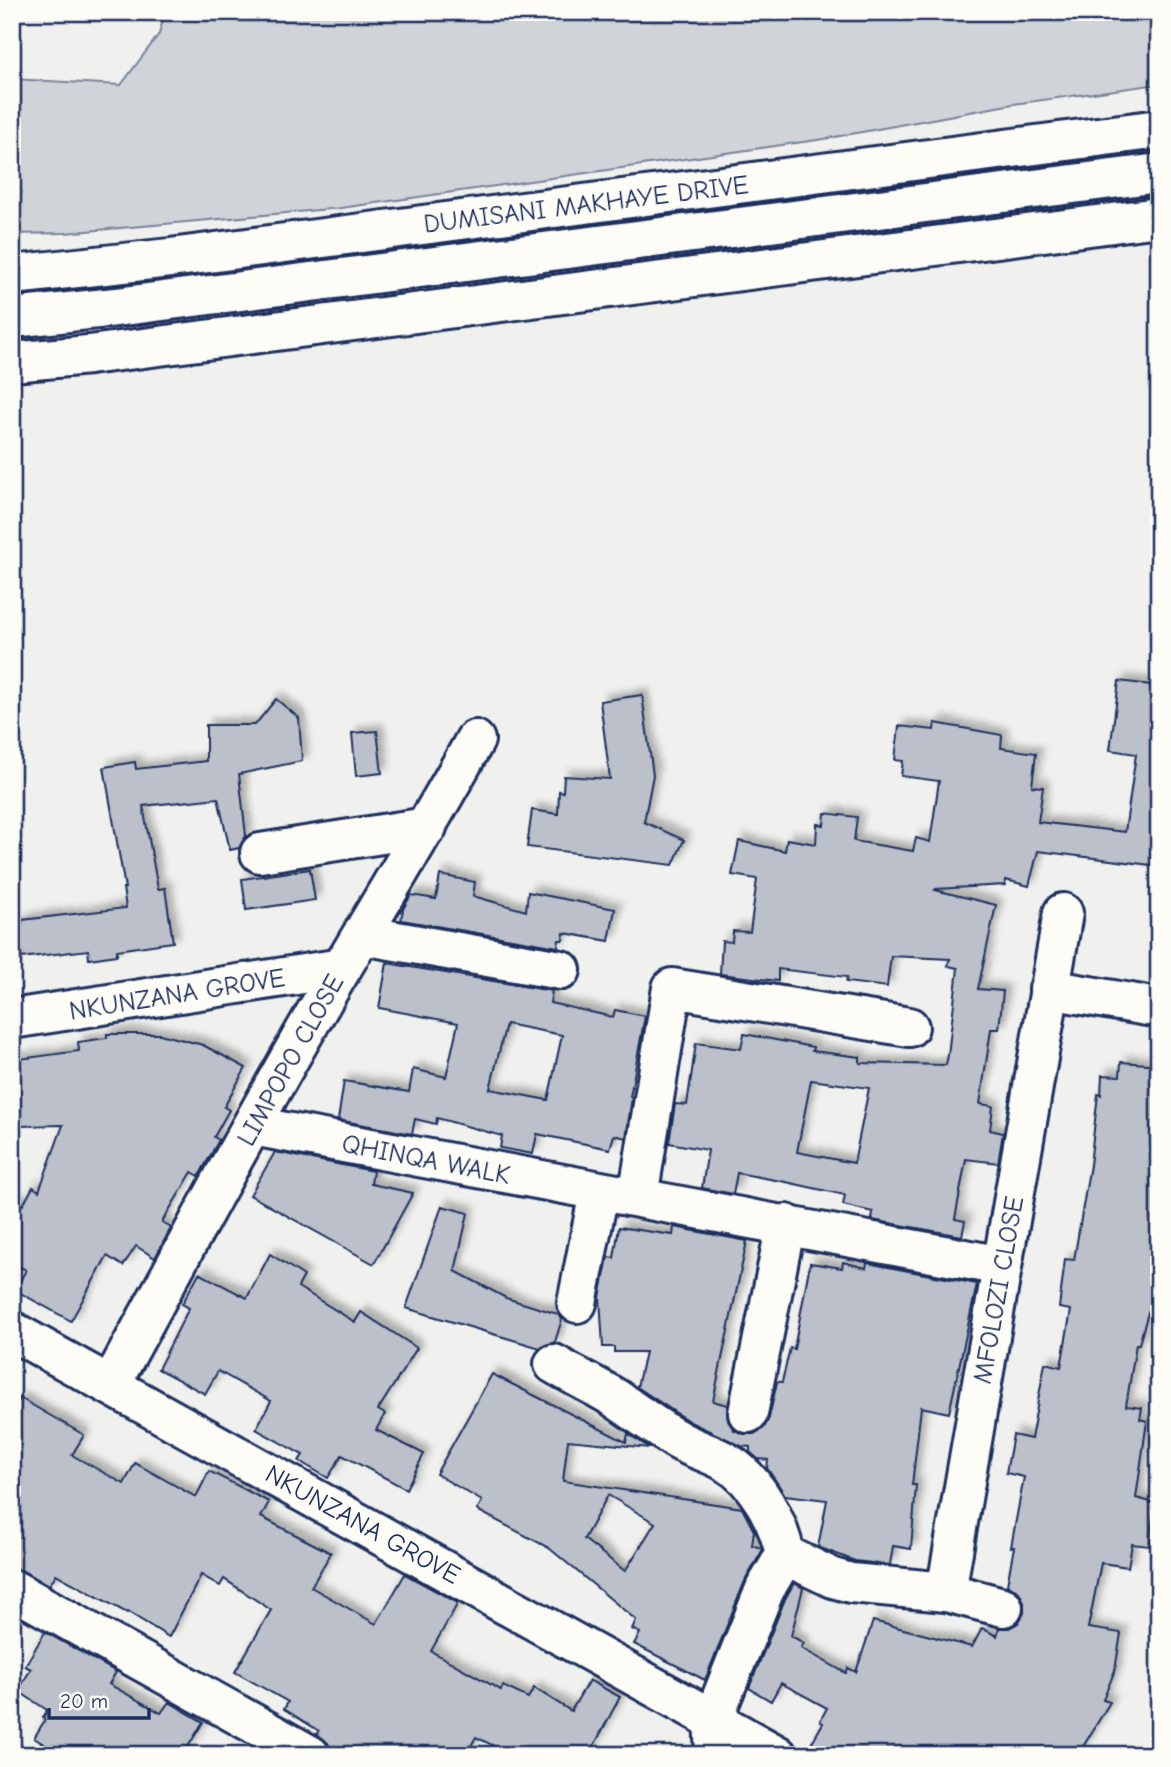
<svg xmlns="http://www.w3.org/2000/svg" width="1171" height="1767" viewBox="0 0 1171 1767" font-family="'Comic Neue',sans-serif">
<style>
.green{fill:#d0d3d8;stroke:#76819b;stroke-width:2}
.building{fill:#bbc0ca;stroke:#1b2f5e;stroke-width:2;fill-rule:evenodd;filter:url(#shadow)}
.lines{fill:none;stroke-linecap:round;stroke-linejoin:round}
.minor-casing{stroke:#1b2f5e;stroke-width:44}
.major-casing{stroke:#1b2f5e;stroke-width:44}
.minor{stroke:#fdfcf7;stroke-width:38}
.major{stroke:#fdfcf7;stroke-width:38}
.labels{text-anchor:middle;stroke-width:7;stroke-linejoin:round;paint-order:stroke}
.street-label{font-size:26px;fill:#1b2f5e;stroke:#fdfcf7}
</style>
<defs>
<filter id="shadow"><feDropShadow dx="6" dy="-6" stdDeviation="3.5" flood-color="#0004"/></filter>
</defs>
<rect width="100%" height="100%" fill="#f0f0ee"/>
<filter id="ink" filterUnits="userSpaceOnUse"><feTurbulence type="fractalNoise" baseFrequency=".0143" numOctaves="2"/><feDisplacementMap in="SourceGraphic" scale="14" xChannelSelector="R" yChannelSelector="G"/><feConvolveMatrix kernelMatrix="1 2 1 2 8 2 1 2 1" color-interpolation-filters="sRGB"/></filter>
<g filter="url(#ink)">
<polygon class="green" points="165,12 1159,12 1159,84 1013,104 824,139 341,208 65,233 12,234 12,79 121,85 159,34"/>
<g class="building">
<path d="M1119 681 1159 686V866L1038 851 1029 886 1006 880 1005 885 936 889 935 890 996 905 978 989 1003 991 999 1029H991L980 1104 993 1106 990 1130 1003 1133 998 1163 966 1159 955 1219 965 1221 962 1236 872 1220 873 1212 843 1205 845 1195 786 1182 737 1173 733 1194 702 1188 708 1150 669 1143 675 1104 687 1105 696 1043 741 1049 744 1034 813 1047 812 1051 860 1057V1063L946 1065 948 1055 958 968 948 966 950 959 891 956 887 987 846 982 847 977 778 969V981L720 974 722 941 732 942 733 931 750 932 757 879 732 875 739 841 785 851 787 839 816 844 817 824 824 825 825 813 857 817 854 841 913 851 916 838 930 842 939 781 901 776 903 761 895 760 899 726 934 730 935 723 1002 735 1001 748 1036 753 1032 786 1043 787 1038 822 1125 832 1136 754 1110 750ZM811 1080 869 1088 854 1163 797 1152Z"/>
<polygon points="642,695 653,775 644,822 684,840 673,865 527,847 532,810 558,814 559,791 563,792 564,776 610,779 600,701"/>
<polygon points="276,699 299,718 302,761 239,774 246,836 239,848 230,850 218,798 143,806 158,889 165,888 173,942 117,950 117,955 89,959 88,950 12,959 12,924 22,923 22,920 126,908 123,888 125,888 104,767 135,762 136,769 206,761 206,725 255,725"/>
<polygon points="377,731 382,773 356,776 352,733"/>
<polygon points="310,869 315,900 246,910 242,879"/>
<polygon points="440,875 475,882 473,896 526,911 528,892 615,909 609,941 564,933 563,940 559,940 558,947 401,920 403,909 411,895 436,899"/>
<path d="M387 963 552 991 550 1003 613 1017 615 1010 645 1016 630 1097H632L626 1138 614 1135 610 1149 537 1134 533 1154 500 1148 502 1136 437 1118 436 1124 415 1119 412 1134 338 1120 344 1081 409 1092 413 1069 446 1077 458 1023 379 1008ZM506 1024 562 1035 548 1100 490 1089Z"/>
<polygon points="107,1034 160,1034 203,1045 246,1068 224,1107 229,1110 214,1137 219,1140 199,1176 192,1172 162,1222 171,1228 155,1258 136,1246 123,1266 107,1256 71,1321 15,1290 26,1270 12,1263 12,1199 23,1205 33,1187 39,1191 63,1125 20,1126 20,1100 12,1102 12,1060 79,1051 78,1042 107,1038"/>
<polygon points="1121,1062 1159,1065 1159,1274 1139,1344 1136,1344 1126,1406 1142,1408 1140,1419 1147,1421 1136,1498 1155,1503 1149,1546 1132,1544 1128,1567 1101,1563 1088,1628 1121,1633 1115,1670 1103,1700 1110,1702 1078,1755 828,1755 811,1744 823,1723 820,1721 827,1708 781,1683 771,1701 749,1688 785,1599 794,1583 803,1588 791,1636 804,1643 801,1648 846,1673 848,1668 856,1672 873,1621 972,1647 982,1628 997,1636 999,1628 1009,1628 1018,1623 1024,1613 1024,1602 1019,1592 1007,1585 1014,1547 1011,1547 1024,1477 1006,1473 1013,1435 1031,1439 1045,1363 1061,1367 1071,1310 1059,1308 1065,1259 1074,1260 1090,1165 1098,1094 1101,1095 1102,1075 1120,1076"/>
<polygon points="275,1152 373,1171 371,1184 413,1193 374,1264 250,1195"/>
<polygon points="442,1206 468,1213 455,1271 506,1298 558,1314 562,1319 555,1342 540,1348 406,1308"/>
<polygon points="619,1227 673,1235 674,1227 747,1241 713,1401 727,1405 728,1421 734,1430 744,1434 754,1434 764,1428 769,1418 777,1382 782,1382 790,1348 794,1349 810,1263 842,1268 843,1262 866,1268 867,1263 977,1284 949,1413 921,1407 912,1485 916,1485 911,1549 893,1546 890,1565 855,1561 818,1547 827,1500 785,1495 767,1468 768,1460 758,1459 750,1452 750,1447 741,1446 690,1422 637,1387 645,1352 614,1352 614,1347 603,1347 600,1297 608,1257 614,1258"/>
<polygon points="270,1254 304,1276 298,1287 355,1322 361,1312 417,1348 378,1410 385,1414 376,1430 424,1454 406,1489 342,1455 328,1478 299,1461 303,1455 256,1429 271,1401 218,1371 205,1394 158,1369 189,1308 182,1304 199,1273 247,1298"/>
<path d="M492 1374 626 1442 628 1434 650 1448 568 1440 563 1481 742 1508 754 1531 752 1545 761 1548 762 1551 745 1581 705 1680 634 1644 640 1633 632 1629 636 1620 549 1548 477 1510 482 1501 436 1474ZM608 1495 655 1523 625 1571 584 1539Z"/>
<polygon points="20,1398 84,1435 72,1455 124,1484 135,1463 196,1497 209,1471 269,1502 261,1517 331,1553 311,1587 376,1624 405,1574 458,1603 431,1651 501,1690 503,1686 528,1698 534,1688 571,1711 589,1680 620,1697 589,1755 512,1755 476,1737 466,1755 332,1755 328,1743 317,1734 319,1731 284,1709 288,1702 235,1672 271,1610 224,1579 220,1586 201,1575 169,1637 128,1612 127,1613 56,1574 50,1585 12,1567 12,1413"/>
<polygon points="45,1632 116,1672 109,1684 161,1713 169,1702 203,1722 183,1755 62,1755 34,1738 45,1720 43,1718 47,1710 18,1691 31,1669 25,1666"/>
</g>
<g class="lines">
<defs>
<g id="minor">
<polyline points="12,318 116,307 1159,173"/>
<polyline points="260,853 427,827"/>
<polyline points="362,935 561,970"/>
<polyline points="1049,989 1159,1008"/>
<polyline points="12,1019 342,968"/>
<polyline points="253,1126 1002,1266"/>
<polyline points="638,1197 672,988 909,1027"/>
<polyline points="577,1303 599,1192"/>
<polyline points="12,1331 777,1755"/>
<path d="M554 1364C574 1376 596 1386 615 1398 634 1411 653 1425 673 1437 689 1448 709 1452 726 1462 756 1479 779 1522 785 1555L833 1578 851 1583 946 1592 1003 1607"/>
<path d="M111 1384C187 1245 261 1104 342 968 387 892 433 817 475 740"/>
<polyline points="748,1413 786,1224"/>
<polyline points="12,1589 310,1755"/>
<polyline points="946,1592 1063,913"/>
<polyline points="715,1755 713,1719 765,1589 785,1555"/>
</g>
<g id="major">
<polyline points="12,275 170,258 1159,129"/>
<polyline points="12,362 89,355 1159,217"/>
</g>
</defs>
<use href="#minor" class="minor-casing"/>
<use href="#major" class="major-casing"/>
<use href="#minor" class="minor"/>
<use href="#major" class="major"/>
</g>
</g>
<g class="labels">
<g class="street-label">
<text transform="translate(586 204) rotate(-7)" y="9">DUMISANI MAKHAYE DRIVE</text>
<text transform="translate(177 994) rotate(-9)" y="9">NKUNZANA GROVE</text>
<text transform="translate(290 1060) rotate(-61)" y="9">LIMPOPO CLOSE</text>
<text transform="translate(426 1159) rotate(11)" y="9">QHINQA WALK</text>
<text transform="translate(998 1290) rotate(-80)" y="9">MFOLOZI CLOSE</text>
<text transform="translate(363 1524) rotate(29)" y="9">NKUNZANA GROVE</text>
</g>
</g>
<rect width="1171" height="1767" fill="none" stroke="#fdfcf7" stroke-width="42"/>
<rect x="21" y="21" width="1129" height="1725" fill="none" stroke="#1b2f5e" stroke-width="2.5" filter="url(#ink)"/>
<path d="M49 1708v10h100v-10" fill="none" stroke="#1b2f5e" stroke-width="3.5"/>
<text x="60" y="1708" font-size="21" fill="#1b2f5e" stroke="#fdfcf7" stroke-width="5" paint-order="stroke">20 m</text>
</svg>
